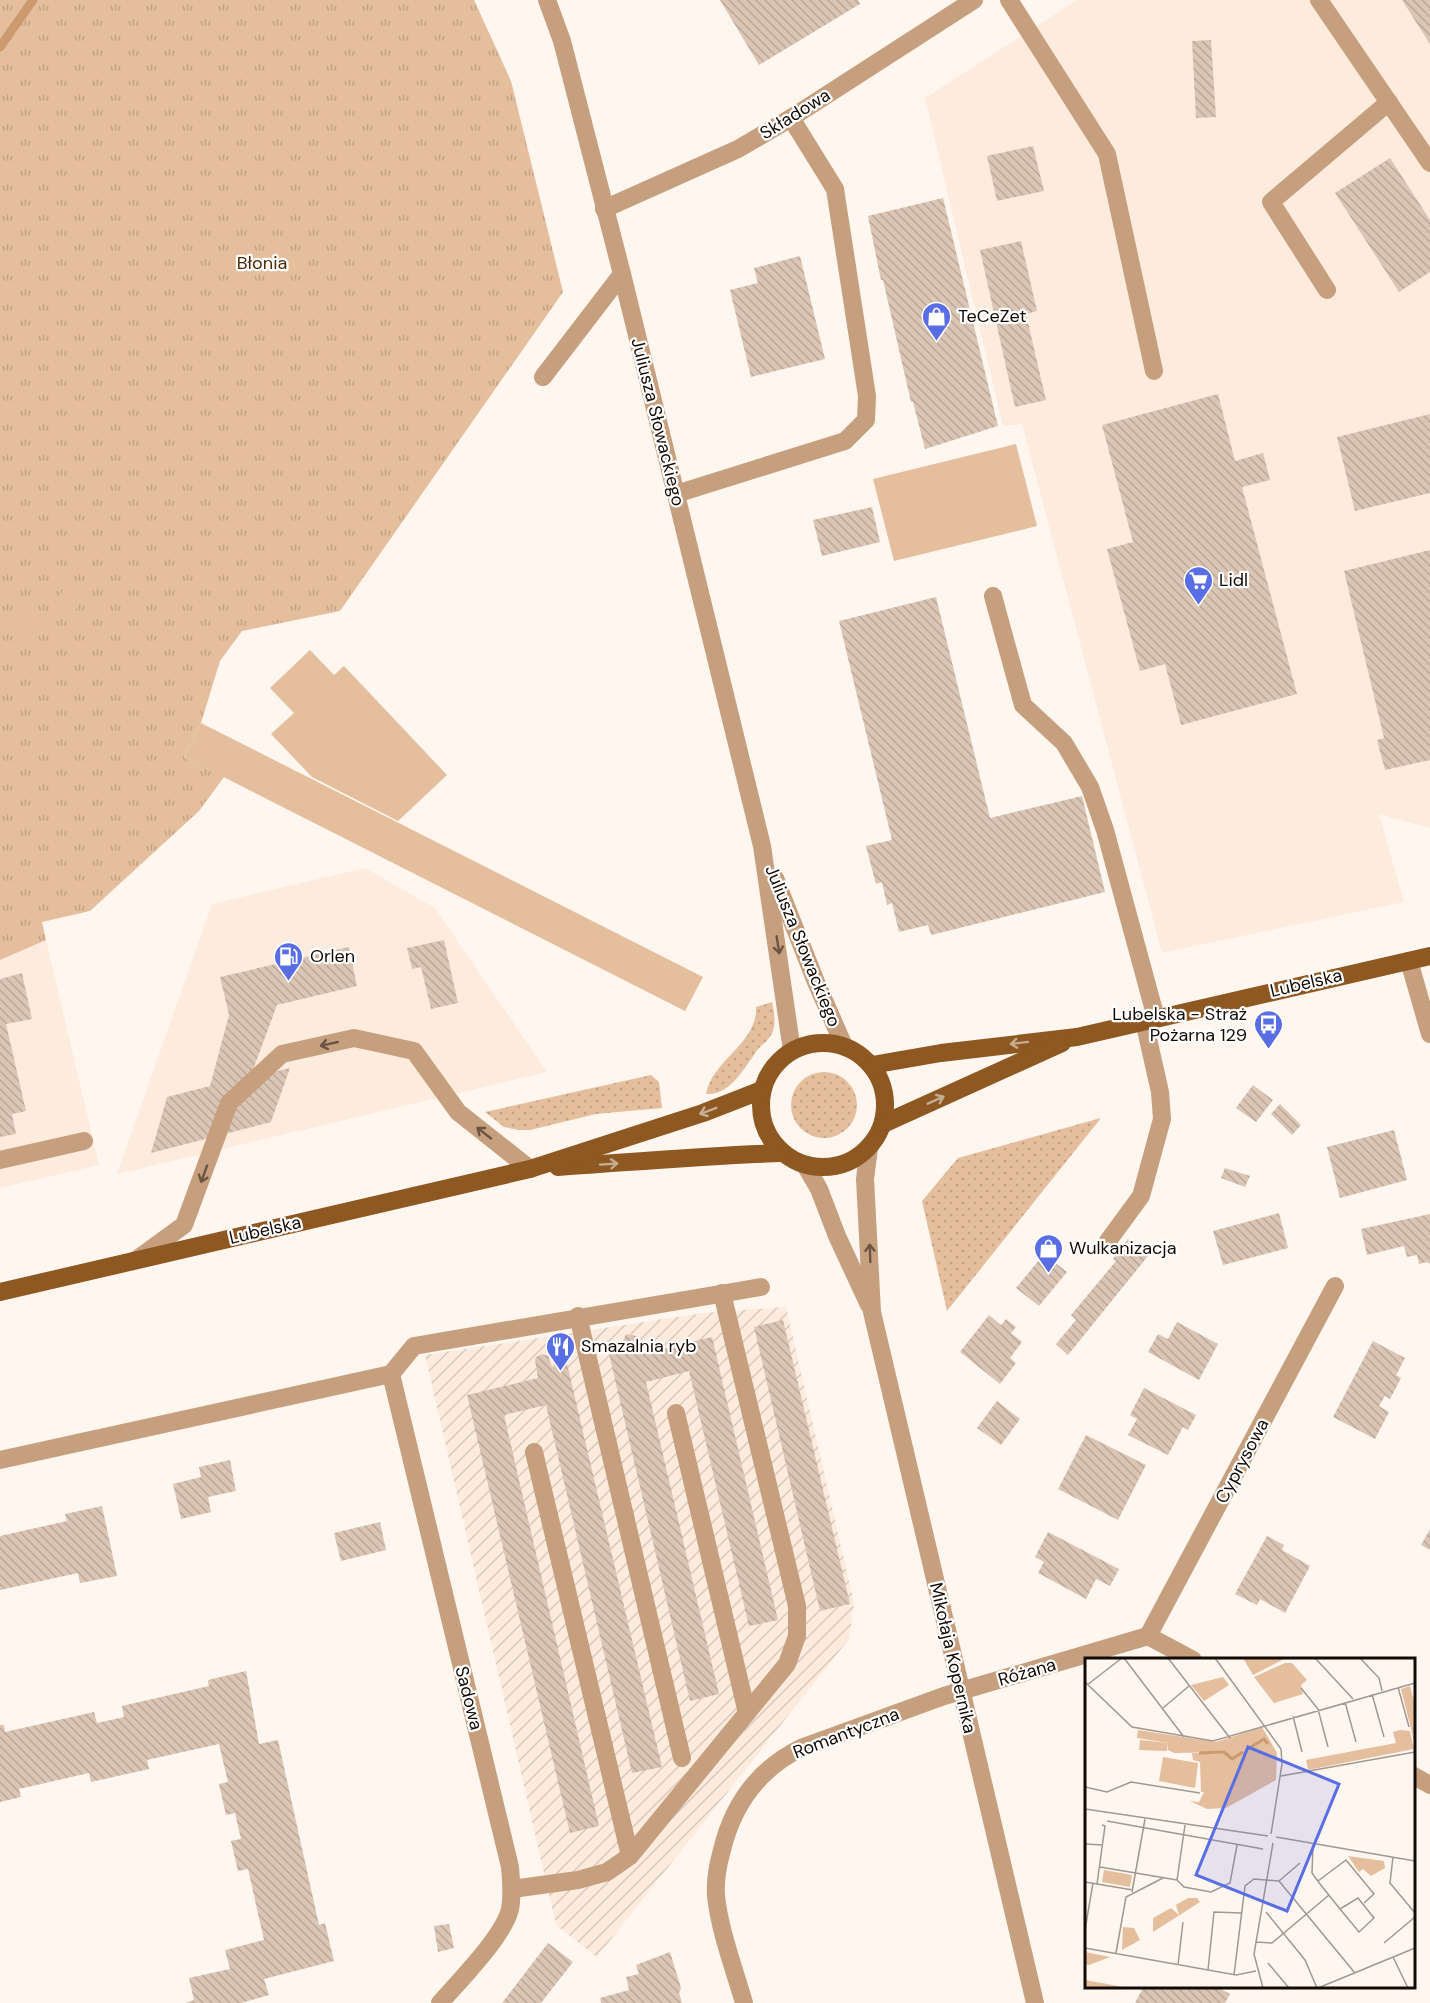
<svg xmlns="http://www.w3.org/2000/svg" width="1430" height="2003" viewBox="0 0 1430 2003" font-family="'DM Sans',sans-serif">
<style>
.built{fill:#fdecde}
.industrial{fill:url(#industrial-furrows)}
.grass{fill:url(#grass-dots)}
.park{fill:url(#park-tufts)}
.pitch{fill:#e4be9d}
.lines{fill:none;stroke-linecap:round;stroke-linejoin:round}
.stream{stroke:#cc9a6e;stroke-width:9}
.building{fill:url(#building-back-hatch)}
.minor{stroke:#c69f7e;stroke-width:18}
.major{stroke:#8e5822;stroke-width:18}
.oneway{stroke:#6c5442}
.oneway2{stroke:#c6ac90}
.labels{text-anchor:middle;stroke-width:4.5;stroke-linejoin:round;paint-order:stroke}
.street-label{font-size:18px;fill:#110a05;stroke:#fff}
.park-label{font-size:18px;fill:#4a2904;stroke:#fff}
.poi-label{font-size:18px;fill:#110a05;stroke:#fff;text-anchor:start}
.inset-river{fill:none;stroke:#cc9a6e;stroke-width:3}
.inset-road{fill:none;stroke:#a09891;stroke-width:1.5}
.view{fill:#596de4;fill-opacity:0.15;stroke:#596de4;stroke-width:3}
.inset-edge{fill:none;stroke:#110a05;stroke-width:3}
</style>
<defs>
<pattern id="industrial-furrows" width="10" height="10" patternUnits="userSpaceOnUse" patternTransform="scale(1.5)"><rect width="10" height="10" fill="#fdecde"/><path d="M-1 1l2-2M0 10L10 0M9 11l2-2" fill="none" stroke="#d8c9bd"/></pattern>
<pattern id="grass-dots" width="8" height="8" patternUnits="userSpaceOnUse" patternTransform="scale(1.5)"><rect width="8" height="8" fill="#e4be9d"/><path d="M2 2h.1M6 6h.1" fill="none" stroke="#c3a286" stroke-width="1.8" stroke-linecap="round"/></pattern>
<pattern id="park-tufts" width="24" height="20" patternUnits="userSpaceOnUse" patternTransform="scale(1.5)"><rect width="24" height="20" fill="#e4be9d"/><path d="M3 7l-1-3M5 7V3M7 7l1-3M15 17l-1-3M17 17v-4M19 17l1-3" fill="none" stroke="#c3a286"/></pattern>
<pattern id="building-back-hatch" width="6" height="6" patternUnits="userSpaceOnUse" patternTransform="scale(1.5)"><rect width="6" height="6" fill="#dbc5b4"/><path d="M-1 5l2 2M0 0l6 6M5-1l2 2" fill="none" stroke="#bba899"/></pattern>
</defs>
<rect width="100%" height="100%" fill="#fff6ef"/>
<g class="built">
<polygon points="1077,0 1430,0 1430,828 1379,814 1404,902 1162,953 1022,424 1003,426 925,98"/>
<polygon points="365,868 435,908 547,1072 117,1174 212,904"/>
<polygon points="46,940 99,1165 0,1188 0,960"/>
</g>
<polygon class="industrial" points="786,1307 854,1603 849,1639 597,1957 556,1925 425,1355 703,1313"/>
<g class="grass">
<path d="M772 1002C774 1012 776 1021 773 1031 770 1039 764 1043 758 1049 746 1065 731 1096 706 1094 712 1060 758 1043 756 1007Z"/>
<circle cx="824" cy="1105" r="33"/>
<polygon points="651,1075 659,1082 662,1108 596,1114 530,1130 518,1130 504,1127 485,1112"/>
<polygon points="1101,1118 947,1311 922,1201 958,1158"/>
</g>
<polygon class="park" points="0,0 474,0 511,81 563,292 340,611 242,631 220,661 201,723 184,757 224,777 199,811 90,911 42,922 46,940 0,960"/>
<g class="pitch">
<polygon points="1016,444 1037,526 894,561 873,479"/>
<polygon points="68,583 85,595 70,619 52,606"/>
<polygon points="23,598 41,611 25,634 7,622"/>
<polygon points="310,650 334,675 344,666 447,775 398,821 312,777 271,734 294,713 270,688"/>
<polygon points="201,723 703,977 685,1011 184,757"/>
</g>
<g class="lines">
<polyline class="stream" points="0,47 33,0"/>
</g>
<g class="building">
<polygon points="720,0 858,0 860,4 759,65"/>
<polygon points="1402,0 1430,0 1430,44"/>
<polygon points="1211,40 1216,117 1196,118 1192,41"/>
<polygon points="1033,146 1044,191 997,201 987,156"/>
<polygon points="1390,158 1430,220 1430,272 1399,292 1335,193"/>
<polygon points="943,198 998,426 925,449 913,402 911,402 883,280 881,280 868,216"/>
<polygon points="1021,241 1037,311 1026,314 1046,400 1015,407 980,250"/>
<polygon points="800,256 825,359 751,377 730,290 758,283 754,268"/>
<polygon points="1218,394 1235,461 1263,453 1270,480 1242,487 1297,694 1181,725 1165,664 1140,671 1107,549 1133,542 1102,425"/>
<polygon points="1430,414 1430,493 1355,511 1337,437"/>
<polygon points="872,507 880,542 822,556 813,520"/>
<polygon points="1430,550 1430,760 1385,770 1377,740 1384,738 1344,571"/>
<polygon points="936,597 990,818 1082,796 1105,892 931,935 928,925 899,932 892,903 887,905 882,882 876,884 866,846 892,840 839,621"/>
<polygon points="444,940 458,1003 431,1009 421,967 412,969 407,948"/>
<polygon points="349,947 357,986 277,1005 250,1078 290,1068 271,1122 151,1153 167,1097 210,1086 229,1015 220,977"/>
<polygon points="22,973 32,1019 6,1024 26,1111 12,1114 16,1134 0,1137 0,979"/>
<polygon points="1253,1085 1273,1100 1256,1122 1236,1108"/>
<polygon points="1280,1104 1301,1125 1292,1135 1271,1114"/>
<polygon points="1394,1130 1407,1180 1340,1198 1327,1147"/>
<polygon points="1225,1168 1250,1176 1245,1187 1221,1178"/>
<polygon points="1279,1213 1288,1248 1223,1265 1213,1231"/>
<polygon points="1430,1214 1430,1264 1427,1262 1419,1264 1417,1255 1407,1257 1404,1246 1367,1255 1361,1229"/>
<polygon points="1128,1239 1148,1256 1068,1355 1056,1344 1076,1320 1071,1315 1116,1261 1113,1259"/>
<polygon points="1044,1254 1067,1272 1039,1306 1016,1288"/>
<polygon points="989,1315 1001,1325 1006,1319 1016,1327 1011,1333 1022,1342 1010,1358 1016,1363 1000,1384 960,1352"/>
<polygon points="783,1320 850,1604 820,1611 754,1327"/>
<polygon points="1177,1322 1218,1344 1199,1380 1148,1352 1158,1334 1168,1339"/>
<polygon points="626,1334 636,1336 641,1354 712,1337 778,1620 749,1626 689,1371 646,1382 719,1694 690,1701 609,1354 624,1350 622,1343"/>
<polygon points="1373,1341 1405,1358 1396,1375 1401,1378 1390,1399 1385,1396 1379,1406 1389,1412 1375,1439 1333,1417"/>
<polygon points="542,1354 548,1356 552,1367 567,1364 662,1767 632,1773 546,1405 504,1415 599,1826 570,1833 467,1395 538,1378 535,1360 536,1357"/>
<polygon points="1144,1388 1196,1415 1188,1430 1183,1427 1168,1455 1128,1435 1137,1419 1130,1415"/>
<polygon points="997,1401 1020,1419 1001,1445 977,1428"/>
<polygon points="1086,1435 1146,1465 1118,1520 1058,1489"/>
<polygon points="230,1460 236,1491 208,1497 211,1512 181,1519 173,1484 201,1477 199,1467"/>
<polygon points="102,1506 117,1576 80,1583 78,1573 0,1590 0,1536 67,1521 65,1514"/>
<polygon points="380,1522 386,1550 341,1561 334,1533"/>
<polygon points="1430,1529 1430,1550 1421,1545"/>
<polygon points="1048,1532 1119,1569 1110,1586 1096,1579 1086,1599 1038,1573 1044,1562 1035,1557"/>
<polygon points="1267,1536 1284,1545 1282,1550 1310,1566 1285,1613 1260,1599 1257,1605 1235,1594"/>
<polygon points="246,1671 259,1744 278,1740 319,1925 325,1923 334,1961 264,1979 269,1995 241,2003 185,2003 194,2000 189,1978 230,1969 225,1950 264,1940 248,1869 238,1871 231,1841 241,1839 235,1813 226,1815 219,1784 228,1782 219,1744 147,1760 149,1769 91,1782 89,1773 19,1789 21,1797 0,1802 0,1725 4,1725 5,1732 94,1712 97,1723 124,1717 122,1706 209,1686 208,1680"/>
<polygon points="449,1924 454,1948 438,1952 434,1926"/>
<polygon points="548,1943 573,1962 541,2003 502,2003"/>
<polygon points="670,1952 681,1988 679,1993 682,2003 601,2003 600,1998 629,1990 626,1977 639,1974 636,1965"/>
<polygon points="1144,1986 1220,1986 1219,1988 1230,1994 1225,2003 1135,2003"/>
</g>
<g class="lines">
<g class="minor">
<polyline points="547,0 562,41 622,274 762,846 792,1051"/>
<polyline points="1009,0 1107,154 1154,371"/>
<polyline points="1319,0 1430,163"/>
<polyline points="604,209 738,149 791,118 974,0"/>
<polyline points="1327,290 1271,202 1389,102"/>
<polyline points="543,377 622,274"/>
<polyline points="676,494 845,441 866,420 867,396 835,189 791,118"/>
<polyline points="993,596 1023,705 1064,743 1090,787 1105,830 1156,1018"/>
<polyline points="775,878 816,982 844,1046"/>
<polyline points="1409,961 1430,1034"/>
<polyline points="869,1148 865,1179 872,1312 1035,2003"/>
<polyline points="0,1160 84,1141"/>
<polyline points="805,1165 819,1189 837,1236 869,1305"/>
<polyline points="1108,1241 1141,1196 1162,1119 1160,1092 1144,1021"/>
<polyline points="136,1260 184,1225 229,1103 282,1054 354,1038 414,1051 458,1112 530,1169"/>
<polyline points="578,1316 682,1758"/>
<path d="M391 1374 510 1867C511 1881 513 1894 510 1909 504 1936 459 1981 440 2003"/>
<polyline points="676,1413 747,1713"/>
<polyline points="534,1452 630,1856"/>
<polyline points="0,1460 391,1374 414,1346 761,1287"/>
<polyline points="1148,1636 1335,1286"/>
<polyline points="1414,1776 1430,1785"/>
<polyline points="512,1889 578,1880 607,1872 630,1856 787,1664 797,1636 797,1606 722,1293"/>
<path d="M744 2003C734 1968 720 1932 716 1896 715 1881 718 1864 722 1850 733 1804 759 1769 801 1748L944 1696 1148 1636 1193 1660"/>
</g>
<g class="major">
<circle cx="823" cy="1105" r="62"/>
<polyline points="872,1065 941,1053 1077,1037 1430,956"/>
<polyline points="883,1124 1062,1043"/>
<path d="M558 1167C633 1162 708 1155 783 1153"/>
<polyline points="0,1292 530,1169 703,1113 762,1090"/>
</g>
</g>
<defs><path id="oneway-shaft" d="M-6 0H5M1.5-3L5.5 0L1.5 3" fill="none" stroke-width="1.6" stroke-linecap="round" stroke-linejoin="round" transform="scale(1.5)"/></defs>
<g class="oneway">
<use href="#oneway-shaft" transform="translate(778 945) rotate(81)"/>
<use href="#oneway-shaft" transform="translate(329 1044) rotate(167)"/>
<use href="#oneway-shaft" transform="translate(484 1133) rotate(-142)"/>
<use href="#oneway-shaft" transform="translate(204 1174) rotate(110)"/>
<use href="#oneway-shaft" transform="translate(870 1253) rotate(-92)"/>
</g>
<g class="oneway2">
<use href="#oneway-shaft" transform="translate(1019 1043) rotate(173)"/>
<use href="#oneway-shaft" transform="translate(936 1100) rotate(-24)"/>
<use href="#oneway-shaft" transform="translate(708 1111) rotate(159)"/>
<use href="#oneway-shaft" transform="translate(609 1164) rotate(-4)"/>
</g>
<defs>
<symbol id="shop-pin" viewBox="-11 -11 22 30"><path d="M0 17L-7.5 6A9.5 9.5 0 1 1 7.5 6Z" fill="#596de4" stroke="#fff"/><path d="M-5-2.5h2.3a2.7 3.5 0 0 1 5.4 0H5L5.5 6h-11ZM-1.5-2.5h3a1.5 2.3 0 0 0-3 0Z" fill="#fff"/></symbol>
<symbol id="supermarket-pin" viewBox="-11 -11 22 30"><path d="M0 17L-7.5 6A9.5 9.5 0 1 1 7.5 6Z" fill="#596de4" stroke="#fff"/><path d="M-6-5.5h2.5l.6 2H6L4.5 2H-2.5L-4.4-4H-6ZM-1.5 3.2a1.3 1.3 0 1 0 .1 0ZM3 3.2a1.3 1.3 0 1 0 .1 0Z" fill="#fff"/></symbol>
<symbol id="fuel-pin" viewBox="-11 -11 22 30"><path d="M0 17L-7.5 6A9.5 9.5 0 1 1 7.5 6Z" fill="#596de4" stroke="#fff"/><path d="M-5.5-6h7V0h2V4h1.3V-2.5L3-4.5l.8-.8L6-3V5H2.5V1h-1V6h-7ZM-4.2-4.7v3.2H.2V-4.7Z" fill="#fff"/></symbol>
<symbol id="bus-pin" viewBox="-11 -11 22 30"><path d="M0 17L-7.5 6A9.5 9.5 0 1 1 7.5 6Z" fill="#596de4" stroke="#fff"/><path d="M-5-6H5V4H4V6H2V4H-2V6H-4V4H-5ZM-3.5-4V0h7V-4ZM-3.5 1.2v1.5H-2V1.2ZM2 1.2v1.5H3.5V1.2Z" fill="#fff"/></symbol>
<symbol id="restaurant-pin" viewBox="-11 -11 22 30"><path d="M0 17L-7.5 6A9.5 9.5 0 1 1 7.5 6Z" fill="#596de4" stroke="#fff"/><path d="M-5-6h1v4h1v-4h1v4h1v-4h1v5L-1.5 .5V6h-2V.5L-5-1ZM5-6V6H3V1.5H1.5Q1.5-4 5-6Z" fill="#fff"/></symbol>
</defs>
<g fill-rule="evenodd">
<use href="#shop-pin" x="920" y="300" width="33" height="45"/>
<use href="#supermarket-pin" x="1182" y="564" width="33" height="45"/>
<use href="#fuel-pin" x="272" y="940" width="33" height="45"/>
<use href="#bus-pin" x="1252" y="1008" width="33" height="45"/>
<use href="#shop-pin" x="1032" y="1232" width="33" height="45"/>
<use href="#restaurant-pin" x="544" y="1330" width="33" height="45"/>
</g>
<g class="labels">
<g class="street-label">
<text transform="translate(795 114) rotate(-32)" y="6">Składowa</text>
<text transform="translate(658 422) rotate(76)" y="6">Juliusza Słowackiego</text>
<text transform="translate(803 946) rotate(68)" y="6">Juliusza Słowackiego</text>
<text transform="translate(1306 983) rotate(-13)" y="6">Lubelska</text>
<text transform="translate(265 1230) rotate(-13)" y="6">Lubelska</text>
<text transform="translate(1242 1461) rotate(-62)" y="6">Cyprysowa</text>
<text transform="translate(953 1658) rotate(77)" y="6">Mikołaja Kopernika</text>
<text transform="translate(1027 1672) rotate(-16)" y="6">Różana</text>
<text transform="translate(469 1698) rotate(76)" y="6">Sadowa</text>
<text transform="translate(846 1733) rotate(-21)" y="6">Romantyczna</text>
</g>
<g class="park-label">
<text x="262" y="269">Błonia</text>
</g>
<g class="poi-label">
<text x="958" y="322">TeCeZet</text>
<text x="1219" y="586">Lidl</text>
<text x="310" y="962">Orlen</text>
<text x="1247" y="1020" text-anchor="end">Lubelska - Straż<tspan x="1247" dy="21">Pożarna 129</tspan></text>
<text x="1069" y="1254">Wulkanizacja</text>
<text x="581" y="1352">Smazalnia ryb</text>
</g>
</g>
<g transform="translate(1085 1658)">
<rect width="330" height="330" fill="#fff6ef"/>
<path d="M263 198 299 203 300 210 286 218 278 211 274 214ZM0 294 25 299 4 307 0 306Z" fill="#e4be9d"/>
<path d="M158 0H201L168 17ZM138 19 144 27 119 43 106 27ZM0 322 44 330H0Z" fill="#e4be9d"/>
<path d="M177 69 192 95 191 122 141 150 122 151 105 143 114 144 139 94 89 95 83 92V85L52 80 53 72 131 84ZM19 212 47 217 45 229 17 224ZM38 269 49 270 55 282 37 292Z" fill="#e4be9d"/>
<path d="M200 5H207L222 22 216 27 218 36 189 45 169 19ZM325 28 330 47V87L316 31ZM315 72 325 73 329 91 223 112 221 102 311 85 308 74Z" fill="#e4be9d"/>
<path d="M55 82 83 85 82 93 54 92ZM107 95 141 96 140 133 116 134 115 104 108 102ZM78 99 113 105 110 130 74 123ZM103 240H112L115 244 68 274V260L86 250 94 257 91 247Z" fill="#e4be9d"/>
<path class="inset-river" d="M161 92 179 81 183 86M114 95 139 94 147 101 158 94"/>
<path class="inset-road" d="M39 0 99 79M83 0 145 80M130 0 196 91 197 106 186 176M230 0 268 41M275 0 294 20 297 33M0 24 47 69 128 83 330 25M2 27 37 0M313 29 324 69M216 30 233 51 243 89M287 36 299 79M260 44 271 84M78 50 104 28M208 58 217 94M196 118 330 94M0 129 22 134 46 124 115 135M0 151 183 178M22 163 178 191M191 179 330 203M0 186 18 187M228 187 227 215 235 226 255 251 274 274 289 260 273 240 255 251M308 199 305 225 330 255M15 209 92 222M92 222 99 229 126 234 145 225 152 187M92 222 100 167M194 223 215 205M233 223 261 202 289 236 279 245M0 224 48 232M12 226 20 168 17 167M47 234 60 161M181 254 220 302 232 330M0 272 8 225M171 284 187 285 244 237M299 285 330 259M0 290 151 317 171 313M31 295 41 239 78 220M308 299 323 330M183 305 204 330M93 307 98 264M123 312 129 254 156 255M149 317 160 228 169 221 194 223 270 315M178 330 169 296 188 185M233 330 330 290"/>
<path class="view" d="M163 89 254 126 202 253 111 217Z"/>
<rect width="330" height="330" class="inset-edge"/>
</g>
</svg>
